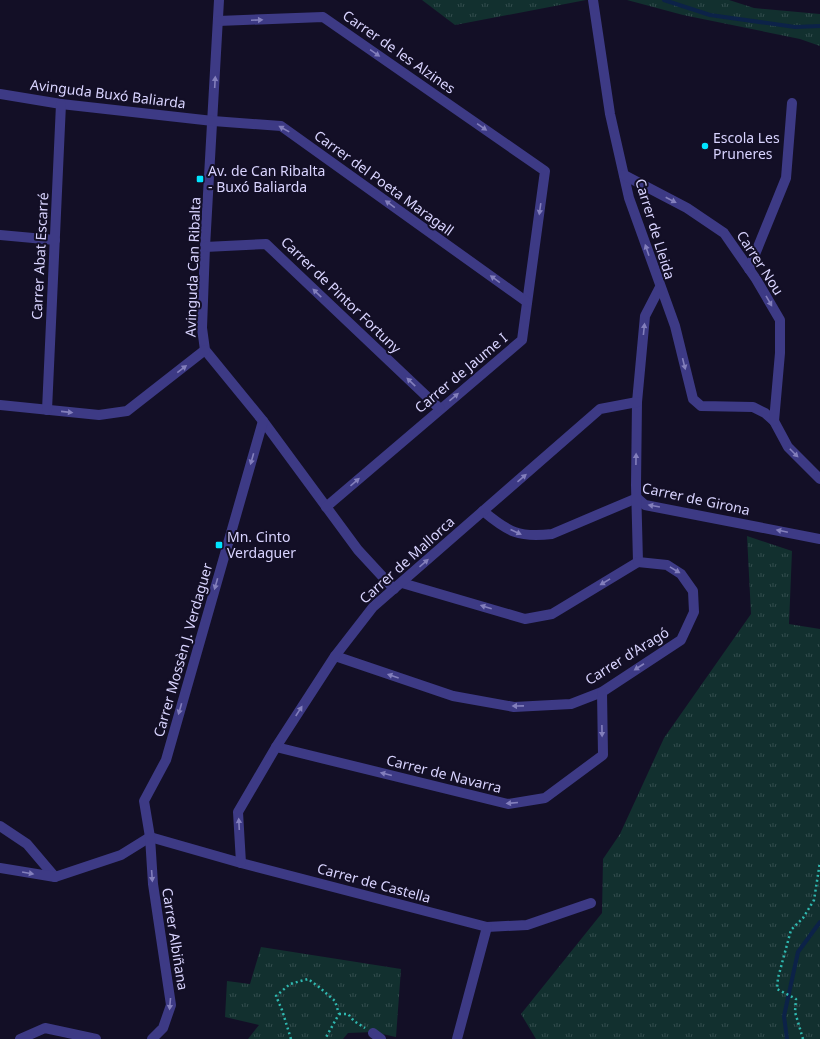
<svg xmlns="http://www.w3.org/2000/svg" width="820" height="1039" viewBox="0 0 820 1039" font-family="'Noto Sans',sans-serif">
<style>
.grass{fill:url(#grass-tufts)}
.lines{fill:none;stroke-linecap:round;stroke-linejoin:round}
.stream{stroke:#0c2248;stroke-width:4}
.path{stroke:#2fb8b0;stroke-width:2.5;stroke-dasharray:2 3;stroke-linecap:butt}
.minor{stroke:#3d3a85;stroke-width:10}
.oneway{fill:#837fbc}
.poi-dot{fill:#00e5ff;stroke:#130f26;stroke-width:1.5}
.labels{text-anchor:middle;stroke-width:4;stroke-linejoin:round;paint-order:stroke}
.street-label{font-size:14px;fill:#d9d4ff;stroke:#130f26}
.poi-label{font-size:14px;fill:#d9d4ff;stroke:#130f26;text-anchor:start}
</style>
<defs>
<pattern id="grass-tufts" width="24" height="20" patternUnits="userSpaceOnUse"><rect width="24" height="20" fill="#12302f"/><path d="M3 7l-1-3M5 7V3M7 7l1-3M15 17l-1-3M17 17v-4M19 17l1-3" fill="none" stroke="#344d4e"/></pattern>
</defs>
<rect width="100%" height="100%" fill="#130f26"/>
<g class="grass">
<polygon points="422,0 586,0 455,25"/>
<polygon points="627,0 729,0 754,8 820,14 820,46 800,39 683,15"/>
<polygon points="747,536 792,551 789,624 820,629 820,1039 536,1039 521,1014 602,913 603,859 620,834 664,738 751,614"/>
<polygon points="261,947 401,969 396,1037 373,1032 348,1033 343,1039 248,1039 259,1025 225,1017 227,981 250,984"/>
</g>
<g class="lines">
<g class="stream">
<polyline points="664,0 710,15 795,27 820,26"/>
<polyline points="787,1039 784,1016 798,952 820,922"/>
</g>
<g class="path">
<polyline points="339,1014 348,1014 354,1021 365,1028"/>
<polyline points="291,1039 282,1010 276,996 290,984 308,979 319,987 335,1001 339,1014 325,1039"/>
<polyline points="803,1039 795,1012 796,999 777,989 778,978 791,930 803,918 814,900 820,862"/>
</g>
<g class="minor">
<polyline points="219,0 205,247 202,328 205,350 263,421 358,550 394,589"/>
<polyline points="593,0 610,114 629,198 675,326 693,399 701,406 753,407 765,413 774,421 788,447 820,479"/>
<polyline points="218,21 323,17 545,171 522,340 326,507"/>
<polyline points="0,94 61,104 213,121 281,126 527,302"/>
<polyline points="624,175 687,208 724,233 756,279 780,320 780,353 774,421"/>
<polyline points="0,235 55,240"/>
<polyline points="205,247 266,244 440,409"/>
<polyline points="749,269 786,178 792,103"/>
<polyline points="0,405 99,415 127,411 205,350"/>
<polyline points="47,410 61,104"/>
<polyline points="637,498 645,505 820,539"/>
<path d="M483 511C508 532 519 538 552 534L637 498"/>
<polyline points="638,562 636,485 637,402 645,316 660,287"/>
<polyline points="402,583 525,619 552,614 638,562"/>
<polyline points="335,656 453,696 514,707 571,704 602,692 681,640 694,612 693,591 681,574 667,565 638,562"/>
<polyline points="276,747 508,804 545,798 603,755 602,692"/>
<polyline points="0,826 27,844 55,877"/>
<polyline points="150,837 241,863 487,927 527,925 591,903"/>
<polyline points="241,863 238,812 276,747 335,656 373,607 600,409 637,402"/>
<polyline points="0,868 55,877 121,855 150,837"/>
<polyline points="373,1033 381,1039"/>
<polyline points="20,1039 45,1028 96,1039"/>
<polyline points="152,1039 163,1028 171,1005 153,884 150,837 144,801 166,760 263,421"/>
<polyline points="457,1039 487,927"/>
</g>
</g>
<defs><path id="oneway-solid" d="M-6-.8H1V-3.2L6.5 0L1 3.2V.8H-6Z"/></defs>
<g class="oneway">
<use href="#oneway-solid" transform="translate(257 20) rotate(-2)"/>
<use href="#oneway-solid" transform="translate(375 53) rotate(35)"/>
<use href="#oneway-solid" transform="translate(215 82) rotate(-87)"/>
<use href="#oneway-solid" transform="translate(482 127) rotate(35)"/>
<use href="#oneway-solid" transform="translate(284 129) rotate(-151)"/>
<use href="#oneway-solid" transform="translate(671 200) rotate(27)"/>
<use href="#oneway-solid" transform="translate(390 204) rotate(-144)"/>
<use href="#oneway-solid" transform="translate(540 209) rotate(98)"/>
<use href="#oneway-solid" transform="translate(647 250) rotate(-109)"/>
<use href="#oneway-solid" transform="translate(495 279) rotate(-144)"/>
<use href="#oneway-solid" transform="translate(317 293) rotate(-136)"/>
<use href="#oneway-solid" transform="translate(769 301) rotate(60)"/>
<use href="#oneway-solid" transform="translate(644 329) rotate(-84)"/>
<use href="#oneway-solid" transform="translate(684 364) rotate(76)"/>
<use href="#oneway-solid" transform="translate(182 369) rotate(-38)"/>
<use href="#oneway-solid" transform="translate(411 382) rotate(-136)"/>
<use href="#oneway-solid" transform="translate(454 397) rotate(-40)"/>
<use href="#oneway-solid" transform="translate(67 412) rotate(6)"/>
<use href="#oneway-solid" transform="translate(794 453) rotate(45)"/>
<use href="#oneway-solid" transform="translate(252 459) rotate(106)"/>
<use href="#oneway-solid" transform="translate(636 459) rotate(-89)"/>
<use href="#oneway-solid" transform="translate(522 478) rotate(-41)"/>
<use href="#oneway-solid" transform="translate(355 482) rotate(-41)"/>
<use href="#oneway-solid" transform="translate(654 506) rotate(-170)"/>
<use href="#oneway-solid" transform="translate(782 531) rotate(-168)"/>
<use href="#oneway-solid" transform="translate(516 532) rotate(24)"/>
<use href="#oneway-solid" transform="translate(424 563) rotate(-41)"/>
<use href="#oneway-solid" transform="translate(675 570) rotate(31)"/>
<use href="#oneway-solid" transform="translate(605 582) rotate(149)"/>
<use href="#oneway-solid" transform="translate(216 584) rotate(106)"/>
<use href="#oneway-solid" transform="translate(486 607) rotate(-163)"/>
<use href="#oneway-solid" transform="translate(639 667) rotate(147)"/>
<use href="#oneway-solid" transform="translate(393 676) rotate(-161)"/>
<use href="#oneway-solid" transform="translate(518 706) rotate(179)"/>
<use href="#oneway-solid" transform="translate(180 709) rotate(106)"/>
<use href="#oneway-solid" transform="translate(299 711) rotate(-57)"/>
<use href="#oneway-solid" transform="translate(602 731) rotate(89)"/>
<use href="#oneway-solid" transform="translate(386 774) rotate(-166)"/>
<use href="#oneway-solid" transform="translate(512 803) rotate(175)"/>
<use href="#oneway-solid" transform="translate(239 824) rotate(-93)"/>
<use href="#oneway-solid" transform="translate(28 873) rotate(10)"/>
<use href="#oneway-solid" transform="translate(152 876) rotate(86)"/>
<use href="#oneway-solid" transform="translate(170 1004) rotate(95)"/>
</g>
<g class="poi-dot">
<circle cx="705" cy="146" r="4"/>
<rect x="196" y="175" width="8" height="8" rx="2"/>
<rect x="215" y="541" width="8" height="8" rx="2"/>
</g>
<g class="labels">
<g class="street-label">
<text transform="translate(399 52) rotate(35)" y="5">Carrer de les Alzines</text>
<text transform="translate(108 94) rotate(7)" y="5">Avinguda Buxó Baliarda</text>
<text transform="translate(384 183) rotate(36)" y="5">Carrer del Poeta Maragall</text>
<text transform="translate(655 229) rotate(73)" y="5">Carrer de Lleida</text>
<text transform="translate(40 256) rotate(-87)" y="5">Carrer Abat Escarré</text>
<text transform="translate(760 263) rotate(57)" y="5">Carrer Nou</text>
<text transform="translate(193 267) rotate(-88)" y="5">Avinguda Can Ribalta</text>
<text transform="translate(341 295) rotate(44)" y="5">Carrer de Pintor Fortuny</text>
<text transform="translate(461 373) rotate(-40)" y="5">Carrer de Jaume I</text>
<text transform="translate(696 499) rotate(12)" y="5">Carrer de Girona</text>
<text transform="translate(407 560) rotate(-42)" y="5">Carrer de Mallorca</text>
<text transform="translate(183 650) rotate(-74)" y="5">Carrer Mossèn J. Verdaguer</text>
<text transform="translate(627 656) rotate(-32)" y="5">Carrer d'Aragó</text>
<text transform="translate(444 774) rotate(14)" y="5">Carrer de Navarra</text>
<text transform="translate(374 883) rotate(15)" y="5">Carrer de Castella</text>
<text transform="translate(175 939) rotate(81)" y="5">Carrer Albiñana</text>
</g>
<g class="poi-label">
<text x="713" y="143">Escola Les<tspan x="713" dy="16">Pruneres</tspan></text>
<text x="208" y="176">Av. de Can Ribalta<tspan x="208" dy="16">- Buxó Baliarda</tspan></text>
<text x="227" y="542">Mn. Cinto<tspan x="227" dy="16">Verdaguer</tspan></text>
</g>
</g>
</svg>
